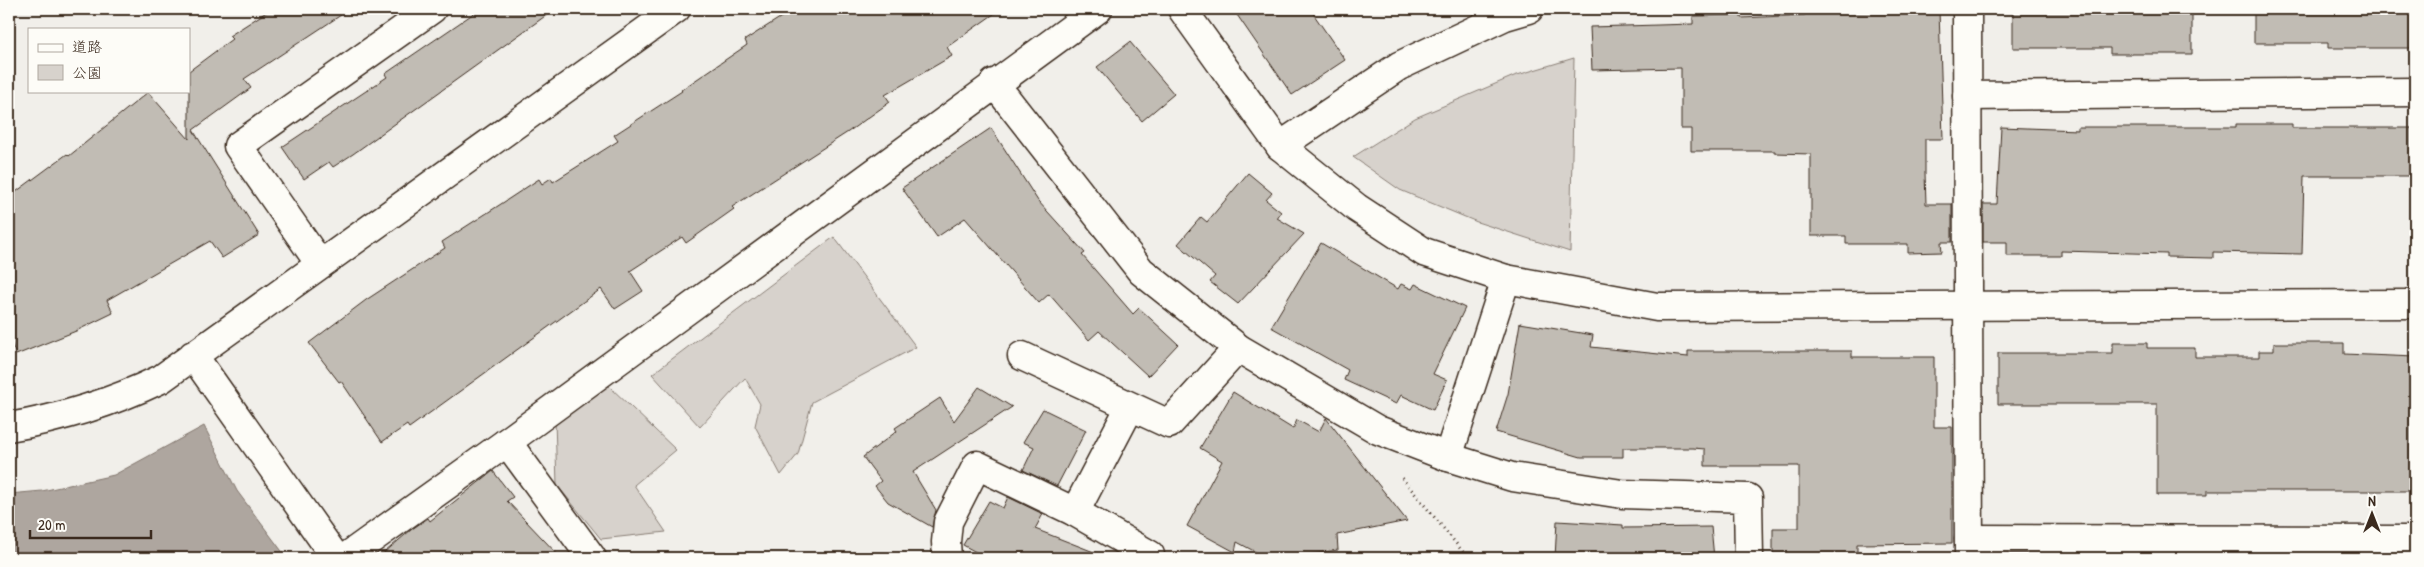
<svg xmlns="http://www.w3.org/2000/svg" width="2424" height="567" viewBox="0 0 2424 567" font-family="'Patrick Hand','Klee One',sans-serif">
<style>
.green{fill:#d7d2cc;stroke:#897e75}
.water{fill:#aea69f;stroke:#80746b}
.building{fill:#c1bcb4;stroke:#3b2a1e}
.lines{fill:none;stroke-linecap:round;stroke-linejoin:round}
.minor-casing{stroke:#3b2a1e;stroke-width:31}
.path{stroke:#3b2a1e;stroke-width:3;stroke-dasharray:1 4;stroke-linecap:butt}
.minor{stroke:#fdfcf7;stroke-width:28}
</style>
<rect width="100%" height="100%" fill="#f1efea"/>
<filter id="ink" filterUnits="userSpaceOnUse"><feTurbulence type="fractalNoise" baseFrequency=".02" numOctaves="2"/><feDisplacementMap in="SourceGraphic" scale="10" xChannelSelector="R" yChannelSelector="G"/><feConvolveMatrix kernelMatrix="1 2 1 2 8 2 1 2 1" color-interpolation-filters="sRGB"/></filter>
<g filter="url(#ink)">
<g class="green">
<polygon points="1574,58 1570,252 1477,222 1400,190 1353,157 1415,118 1514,76"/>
<polygon points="834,237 916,347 812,402 798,454 781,475 755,426 760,404 745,378 700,427 652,374"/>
<polygon points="609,386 676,450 634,485 666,532 601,539 557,485 555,420"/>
</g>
<polygon class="water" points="204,426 237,491 284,554 284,558 9,558 9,494 42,491 114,475"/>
<g class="building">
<polygon points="271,9 350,9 244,79 251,88 193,130 259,235 222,258 210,241 107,300 113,313 76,331 16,355 9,337 9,197 67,154 69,156 148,92 189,139 189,71 232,39 229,36"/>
<polygon points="480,9 555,9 353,154 333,167 329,162 304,179 282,147 387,77 385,74"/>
<polygon points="794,9 1001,9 947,47 952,56 885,95 890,102 848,132 732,207 734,209 686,243 682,237 630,271 643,291 615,309 601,289 409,428 407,425 382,442 341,381 339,382 309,343 366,300 445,248 442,242 501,204 539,179 542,184 551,178 553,182 618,141 614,135 682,91 681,90 747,45 745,40"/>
<polygon points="1233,9 1310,9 1345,60 1292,95"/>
<polygon points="2013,9 2091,9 2091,14 2192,14 2192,54 2110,54 2110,48 2013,48"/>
<polygon points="2254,9 2415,9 2415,48 2328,48 2328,43 2254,43"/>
<polygon points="1939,10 1943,139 1925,139 1925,173 1926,204 1952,204 1952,242 1941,242 1942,252 1908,253 1908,244 1846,244 1846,236 1811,236 1811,154 1775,153 1775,151 1691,151 1691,129 1681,129 1681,68 1592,70 1590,27 1693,24 1693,16 1741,15 1741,18 1805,15 1805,13"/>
<polygon points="1130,42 1174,94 1142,121 1097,67"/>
<polygon points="2236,124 2292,124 2292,128 2415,128 2415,176 2304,176 2302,254 2213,252 2213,258 2167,257 2167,254 2061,251 2061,256 2007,256 2007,242 1983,242 1983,204 1997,204 2001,127 2078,130 2078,127 2236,127"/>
<polygon points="991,128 1038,201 1085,253 1082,255 1133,314 1139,308 1178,344 1148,376 1099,331 1089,340 1049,294 1039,303 965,218 937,237 902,188"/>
<polygon points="1248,173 1272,193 1266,200 1281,212 1277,218 1304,234 1238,304 1210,282 1215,276 1178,244 1201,217 1207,222"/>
<polygon points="1321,243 1398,289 1401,284 1412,289 1415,284 1465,308 1433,374 1447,380 1433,410 1401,395 1396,404 1344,380 1348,370 1271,327"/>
<polygon points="1520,323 1593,335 1591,347 1688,357 1688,351 1852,351 1852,357 1934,357 1934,427 1952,427 1952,543 1857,544 1857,558 1773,558 1773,528 1799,528 1799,466 1705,466 1705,449 1693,448 1623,448 1623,457 1581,457 1496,432 1508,394"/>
<polygon points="2113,343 2147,343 2147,348 2195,348 2195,357 2259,357 2259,351 2274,351 2274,343 2344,343 2344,354 2415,357 2415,491 2207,491 2207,495 2157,495 2157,404 1998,404 1998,353 2113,353"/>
<polygon points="979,387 1012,407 913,472 936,510 932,527 888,502 875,486 881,481 863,457 897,431 895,428 940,398 954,421"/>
<polygon points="1233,392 1293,429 1297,420 1319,432 1326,418 1407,521 1337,535 1338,550 1287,558 1267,558 1237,542 1235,552 1187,526 1222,461 1200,448"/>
<polygon points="1043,409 1086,430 1057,486 1023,470 1034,447 1023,442"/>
<polygon points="493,471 513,497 507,501 561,558 378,558 412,529 428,518 430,521"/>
<polygon points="1008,497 1043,514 1035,529 1104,556 1104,558 987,558 963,545 989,501 1003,508"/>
<polygon points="1557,521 1623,525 1623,528 1711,527 1714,558 1555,558"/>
</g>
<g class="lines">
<defs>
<g id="minor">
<polyline points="1182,9 1280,146 1357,208 1424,252 1506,279 1657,307 2415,304"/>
<polyline points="1967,9 1969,558"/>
<polyline points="994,83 1141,271 1238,348 1378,430 1448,457 1512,477 1622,494 1748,498 1749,558"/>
<polyline points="1967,96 2415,92"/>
<polyline points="1280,146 1399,66 1505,16 1529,9"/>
<polyline points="320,264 238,146 432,9"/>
<polyline points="193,355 336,558"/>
<polyline points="1022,356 1169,424 1238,348"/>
<path d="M9 427C63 418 111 403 161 379L676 9"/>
<polyline points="507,442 592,558"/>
<polyline points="1448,457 1506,279"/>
<polyline points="1075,512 1130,407"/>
<polyline points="1969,539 2415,540"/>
<polyline points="345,558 507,442 1098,9"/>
<polyline points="947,558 946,542 948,522 977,465 1075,512 1150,555"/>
</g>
</defs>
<use href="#minor" class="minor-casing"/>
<polyline class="path" points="1402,478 1468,558"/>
<use href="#minor" class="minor"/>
</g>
</g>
<rect width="2424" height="567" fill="none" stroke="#fdfcf7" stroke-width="30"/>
<rect x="15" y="15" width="2394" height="537" fill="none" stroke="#3b2a1e" stroke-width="2" filter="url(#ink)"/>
<rect x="28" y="28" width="162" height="65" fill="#fdfcf7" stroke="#afa8a0"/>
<rect x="38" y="44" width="25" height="8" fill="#fdfcf7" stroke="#afa8a0"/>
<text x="72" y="52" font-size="15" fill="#3b2a1e">道路</text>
<rect x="38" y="65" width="25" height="15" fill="#d7d2cc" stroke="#afa8a0"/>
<text x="72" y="78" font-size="15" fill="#3b2a1e">公園</text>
<g transform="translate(2372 514)" stroke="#fdfcf7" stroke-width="4" paint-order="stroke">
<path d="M0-4L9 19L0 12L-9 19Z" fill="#3b2a1e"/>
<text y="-8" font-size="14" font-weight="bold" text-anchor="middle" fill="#3b2a1e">N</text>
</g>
<path d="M30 530v8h121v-8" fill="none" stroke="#3b2a1e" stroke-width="2.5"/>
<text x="38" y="530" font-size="15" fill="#3b2a1e" stroke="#fdfcf7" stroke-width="4" paint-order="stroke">20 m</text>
</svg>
